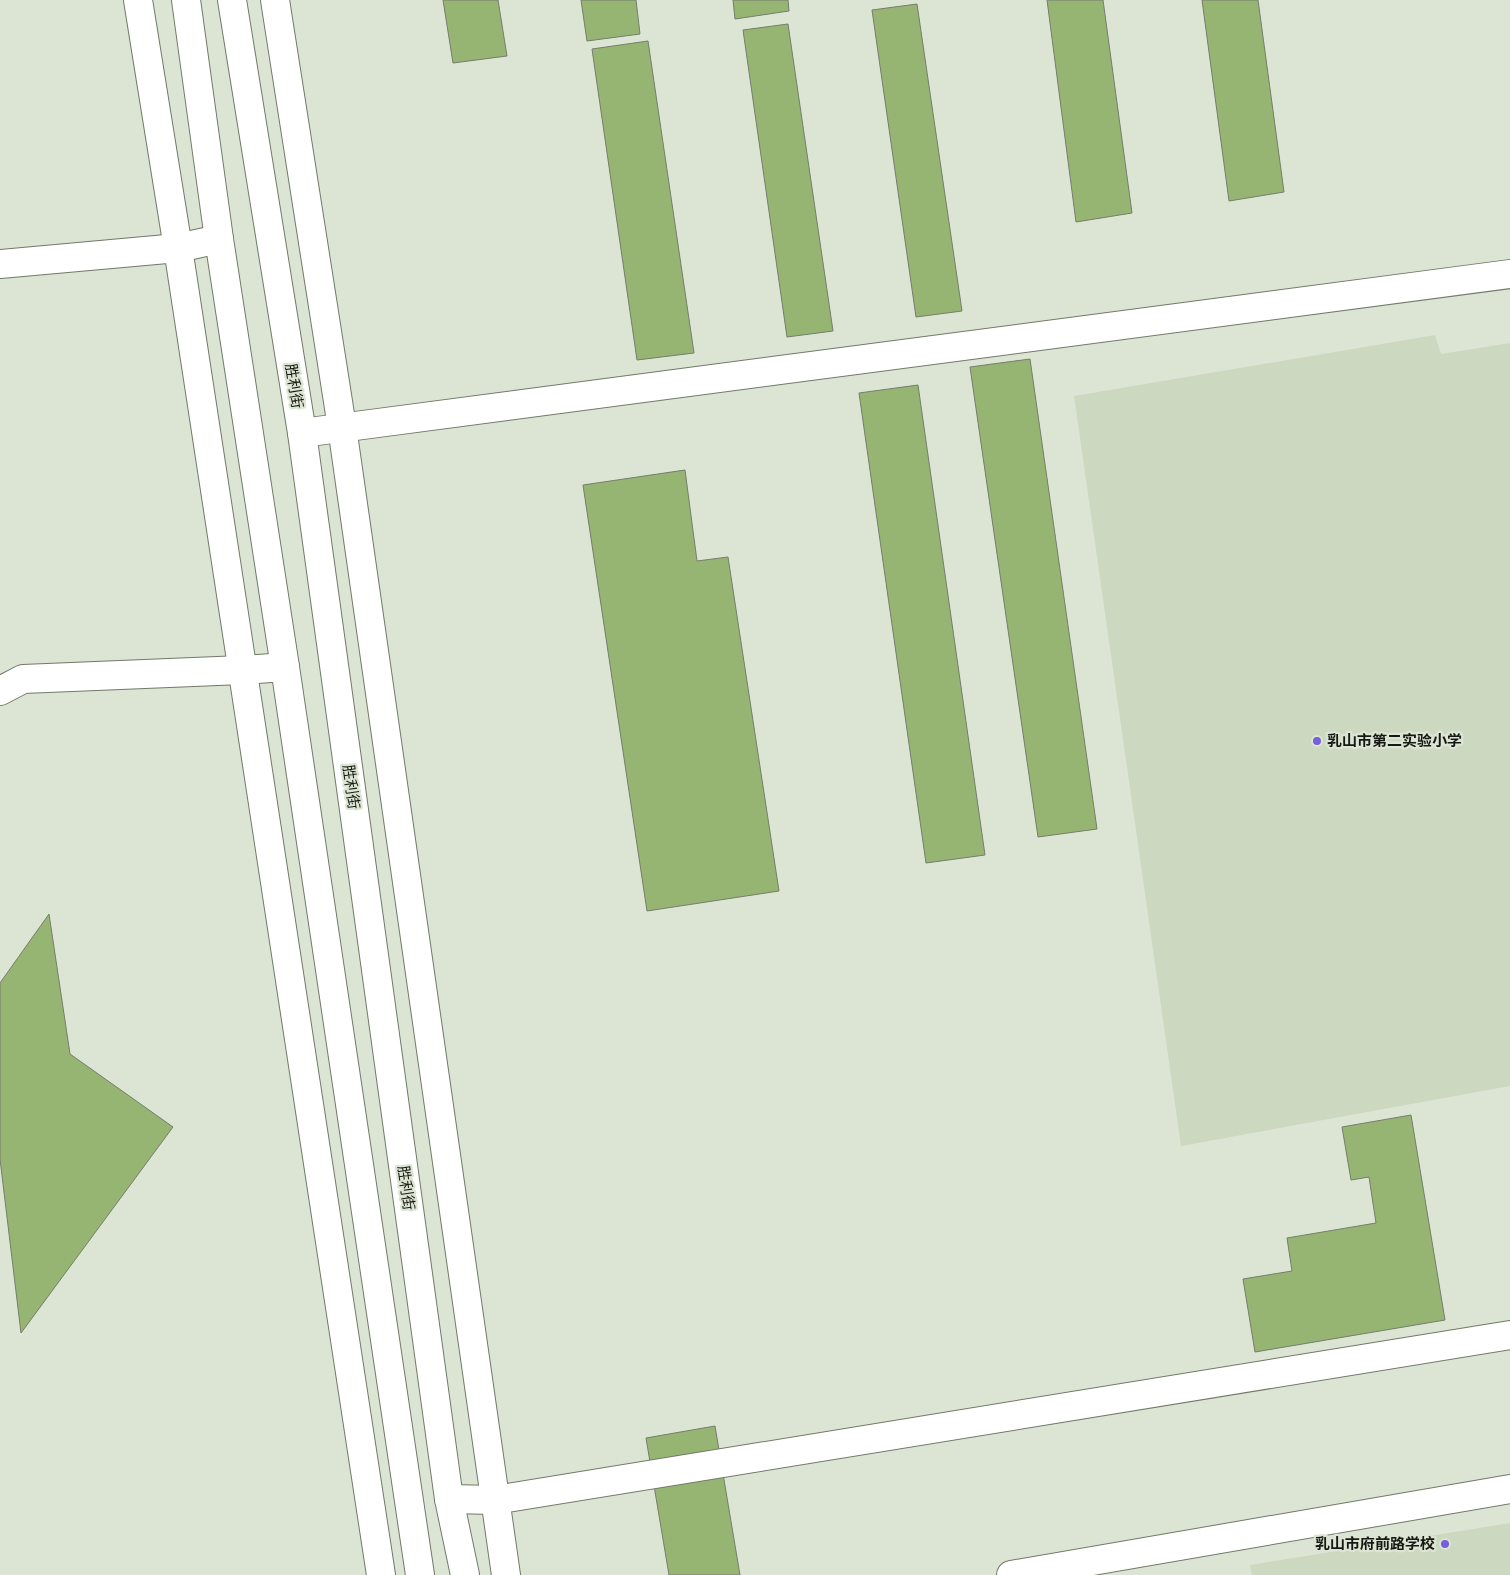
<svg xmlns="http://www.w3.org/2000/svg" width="1510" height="1575" viewBox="0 0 1510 1575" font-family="Montserrat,'Noto Sans SC',sans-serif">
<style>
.built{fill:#cdd8c0}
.building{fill:#97b572;stroke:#757d6d}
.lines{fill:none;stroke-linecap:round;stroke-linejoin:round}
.minor-casing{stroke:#717969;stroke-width:30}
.major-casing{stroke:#717969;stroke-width:30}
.minor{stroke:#fff;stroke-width:28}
.major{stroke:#fff;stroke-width:28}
.poi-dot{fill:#7760db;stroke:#dce5d3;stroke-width:2}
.labels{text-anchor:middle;stroke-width:4.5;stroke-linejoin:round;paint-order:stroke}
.street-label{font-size:15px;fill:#161913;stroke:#dce5d3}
.poi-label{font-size:15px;font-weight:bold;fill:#161913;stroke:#dce5d3;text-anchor:start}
</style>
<rect width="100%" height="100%" fill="#dce5d3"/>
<g class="built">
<polygon points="1435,335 1441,354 1510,343 1510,1086 1181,1146 1074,396"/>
<polygon points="1510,1523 1510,1575 1252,1575 1250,1565"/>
</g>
<g class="building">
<polygon points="443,0 498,0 507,56 453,63"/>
<polygon points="581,0 636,0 640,34 587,41"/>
<polygon points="733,0 788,0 789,11 735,19"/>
<polygon points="1047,0 1103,0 1132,213 1076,222"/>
<polygon points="1202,0 1258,0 1284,192 1229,201"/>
<polygon points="917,4 962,311 916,317 872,10"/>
<polygon points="788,24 833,331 787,337 743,30"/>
<polygon points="648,41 694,353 637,360 592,49"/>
<polygon points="1030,359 1097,829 1038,837 970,367"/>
<polygon points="918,385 985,855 926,863 859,393"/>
<polygon points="685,470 697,561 728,557 779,891 647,911 583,485"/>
<polygon points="49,914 70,1054 173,1127 21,1333 0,1159 0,983"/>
<polygon points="1411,1115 1445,1320 1255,1352 1243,1279 1292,1271 1287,1238 1376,1223 1369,1177 1351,1180 1342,1127"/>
<polygon points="715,1426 740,1575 669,1575 646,1438"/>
</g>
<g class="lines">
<defs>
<g id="minor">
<polyline points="138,0 178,248 381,1575"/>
<polyline points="275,0 342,427 506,1575"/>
<polyline points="0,264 178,248 219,239"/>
<polyline points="302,433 1510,274"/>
<polyline points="0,691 23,679 242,670 285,667"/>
<polyline points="449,1499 495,1500 1510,1335"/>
<polyline points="1011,1575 1510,1489"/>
</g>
<g id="major">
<polyline points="186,0 219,239 285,667 420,1575"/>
<polyline points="232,0 302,433 449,1499 465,1575"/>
</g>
</defs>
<use href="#minor" class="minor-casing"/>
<use href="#major" class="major-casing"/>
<use href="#minor" class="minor"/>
<use href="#major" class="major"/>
</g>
<g class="poi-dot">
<circle cx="1317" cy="741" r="5"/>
<circle cx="1445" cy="1544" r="5"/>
</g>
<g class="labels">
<g class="street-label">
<text transform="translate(294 386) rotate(81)" y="5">胜利街</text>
<text transform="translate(351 787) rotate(82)" y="5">胜利街</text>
<text transform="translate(406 1188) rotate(82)" y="5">胜利街</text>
</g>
<g class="poi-label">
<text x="1327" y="746">乳山市第二实验小学</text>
<text x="1435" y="1549" text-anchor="end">乳山市府前路学校</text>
</g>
</g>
</svg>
